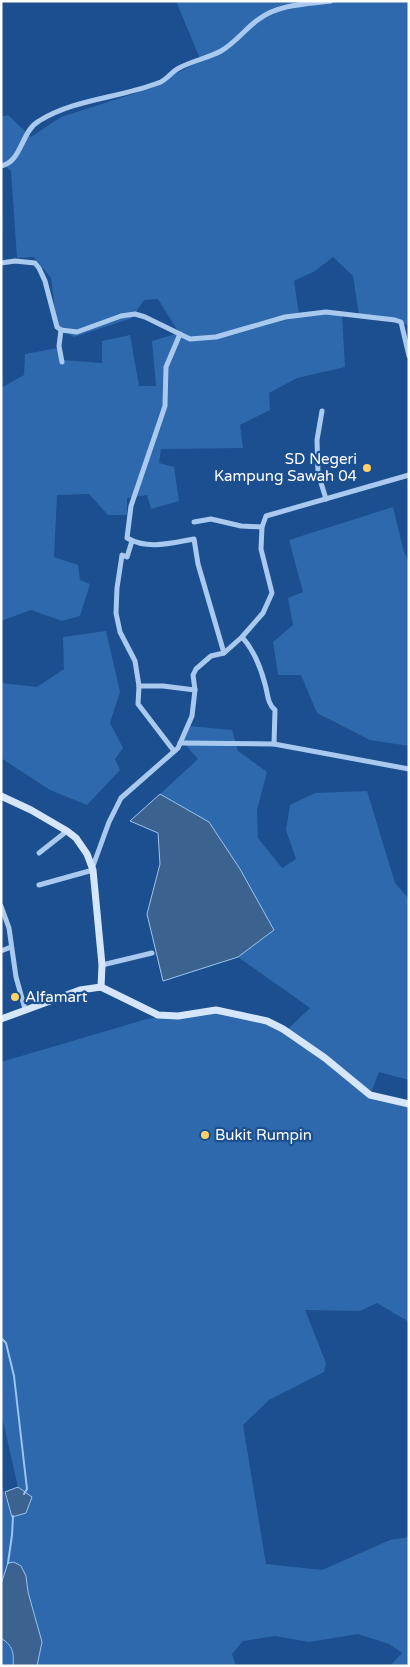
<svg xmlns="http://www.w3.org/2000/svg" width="410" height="1667" viewBox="0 0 410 1667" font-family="'Varela Round',sans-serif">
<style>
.green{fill:#2e69ad}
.water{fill:#3c6290;stroke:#9cc4f0}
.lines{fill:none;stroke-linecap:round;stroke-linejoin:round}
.stream{stroke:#9cc4f0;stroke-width:2}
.street{stroke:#a9c9ee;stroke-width:5}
.secondary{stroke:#d6e6fa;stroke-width:7}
.poi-dot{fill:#ffd166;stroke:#1b4f8f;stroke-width:2}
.labels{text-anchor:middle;stroke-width:4.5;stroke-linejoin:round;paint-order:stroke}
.poi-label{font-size:15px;fill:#fff;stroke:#1b4f8f;text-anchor:start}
</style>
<rect width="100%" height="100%" fill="#1b4f8f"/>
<g class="green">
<polygon points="176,1 409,1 409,325 359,315 353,276 333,257 315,271 294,281 299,315 342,314 345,367 297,378 269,393 270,410 240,425 243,448 161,449 159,463 174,467 179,501 151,509 147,495 127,498 127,515 108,515 89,494 57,495 54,557 78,565 80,580 90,584 80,616 62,621 31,610 1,621 1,388 24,375 25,354 58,348 63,360 102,363 102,341 130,335 139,386 156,386 152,341 179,333 158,299 144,300 132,318 74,337 57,327 51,278 34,257 17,258 11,171 1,162 1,117 8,115 31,137 61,117 139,92 201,61"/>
<polygon points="393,507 404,552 409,562 409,746 370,740 317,713 301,675 278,675 273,642 293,625 288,598 303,592 289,540"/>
<polygon points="106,631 120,692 110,723 123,748 115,759 120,770 87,805 50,790 1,758 1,683 37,687 64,669 63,637"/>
<polygon points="189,726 232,730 238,751 267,772 257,810 258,838 282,868 296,859 286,830 290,805 315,793 367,791 395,883 409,899 409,1080 379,1072 370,1095 409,1105 409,1322 377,1303 360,1311 305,1310 326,1363 324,1372 269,1400 243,1425 266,1564 322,1570 390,1540 409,1537 409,1666 390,1666 402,1653 389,1644 358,1634 309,1642 275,1636 243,1641 232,1654 236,1666 37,1666 42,1642 28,1592 26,1576 8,1563 1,1584 1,1483 12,1517 32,1497 18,1487 1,1412 1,1062 147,1019 199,1011 241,1011 289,1028 310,1008 238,957 274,930 209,822 160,794 198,759 182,741"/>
<path d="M1 1638C13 1646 14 1652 13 1666H1Z"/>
</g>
<g class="water">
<polygon points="160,794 209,822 240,869 274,930 238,957 163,981 147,914 160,864 158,833 130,821"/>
<polygon points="18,1487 32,1497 26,1513 12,1517 5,1492"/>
<path d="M14 1562 21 1566 26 1576 28 1592 42 1642 37 1666H13C14 1652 13 1646 1 1638V1584L8 1563Z"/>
</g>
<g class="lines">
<g class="stream">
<polyline points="1,1338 6,1343 14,1376 27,1489 24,1494"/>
<polyline points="8,1563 12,1535 13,1516"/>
</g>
<g class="street">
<path d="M1 166C22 162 21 131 39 121 74 99 119 98 158 83 166 81 171 72 179 68 192 61 208 58 221 51 235 43 246 28 259 19 279 4 307 4 331 1"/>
<polyline points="1,263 15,261 35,263 39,268 45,281 57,327 61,330 77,332 121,316 135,314 145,317 190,339 216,337 285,317 326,312 395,320 401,322 409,356"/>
<polyline points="61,330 59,346 62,362"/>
<path d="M180 334 166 367 165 406 131 506 127 538C148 550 171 543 194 539L198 564 224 653"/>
<polyline points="322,411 317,440 318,473 326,499"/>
<polyline points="194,522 211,519 241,526 262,527"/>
<polyline points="132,541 127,557 122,555 117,588 116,613 120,632 135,661 139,686 138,704 174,751"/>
<path d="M242 637C253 649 261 669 265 684 268 694 267 703 275 710L274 744"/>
<polyline points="139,686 163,686 195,690"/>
<polyline points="180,743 274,744 409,769"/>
<polyline points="39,853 67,831"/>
<polyline points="93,866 109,822 121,798 178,748 192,716 195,690 193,675 196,669 211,656 224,653 242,637 263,613 272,593 261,549 262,527 266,516 409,475"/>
<polyline points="39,885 93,870"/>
<polyline points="1,906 9,928 16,977 25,1009"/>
<polyline points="1,951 11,947"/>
<polyline points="102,965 152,953"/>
</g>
<g class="secondary">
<polyline points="1,796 31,810 67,831 76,838 87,854 93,870 102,965 101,987"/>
<polyline points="101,987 158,1015 178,1016 216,1010 267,1021 283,1029 325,1058 370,1095 409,1104"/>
<polyline points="1,1019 80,990 101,987"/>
</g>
</g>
<g class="poi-dot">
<circle cx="367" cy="468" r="5"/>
<circle cx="15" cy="997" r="5"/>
<circle cx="205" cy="1135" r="5"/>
</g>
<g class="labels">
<g class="poi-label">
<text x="357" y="464" text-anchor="end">SD Negeri<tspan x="357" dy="17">Kampung Sawah 04</tspan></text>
<text x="25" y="1002">Alfamart</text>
<text x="215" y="1140">Bukit Rumpin</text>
</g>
</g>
<rect width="410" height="1667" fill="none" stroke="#ffffff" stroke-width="5"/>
</svg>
